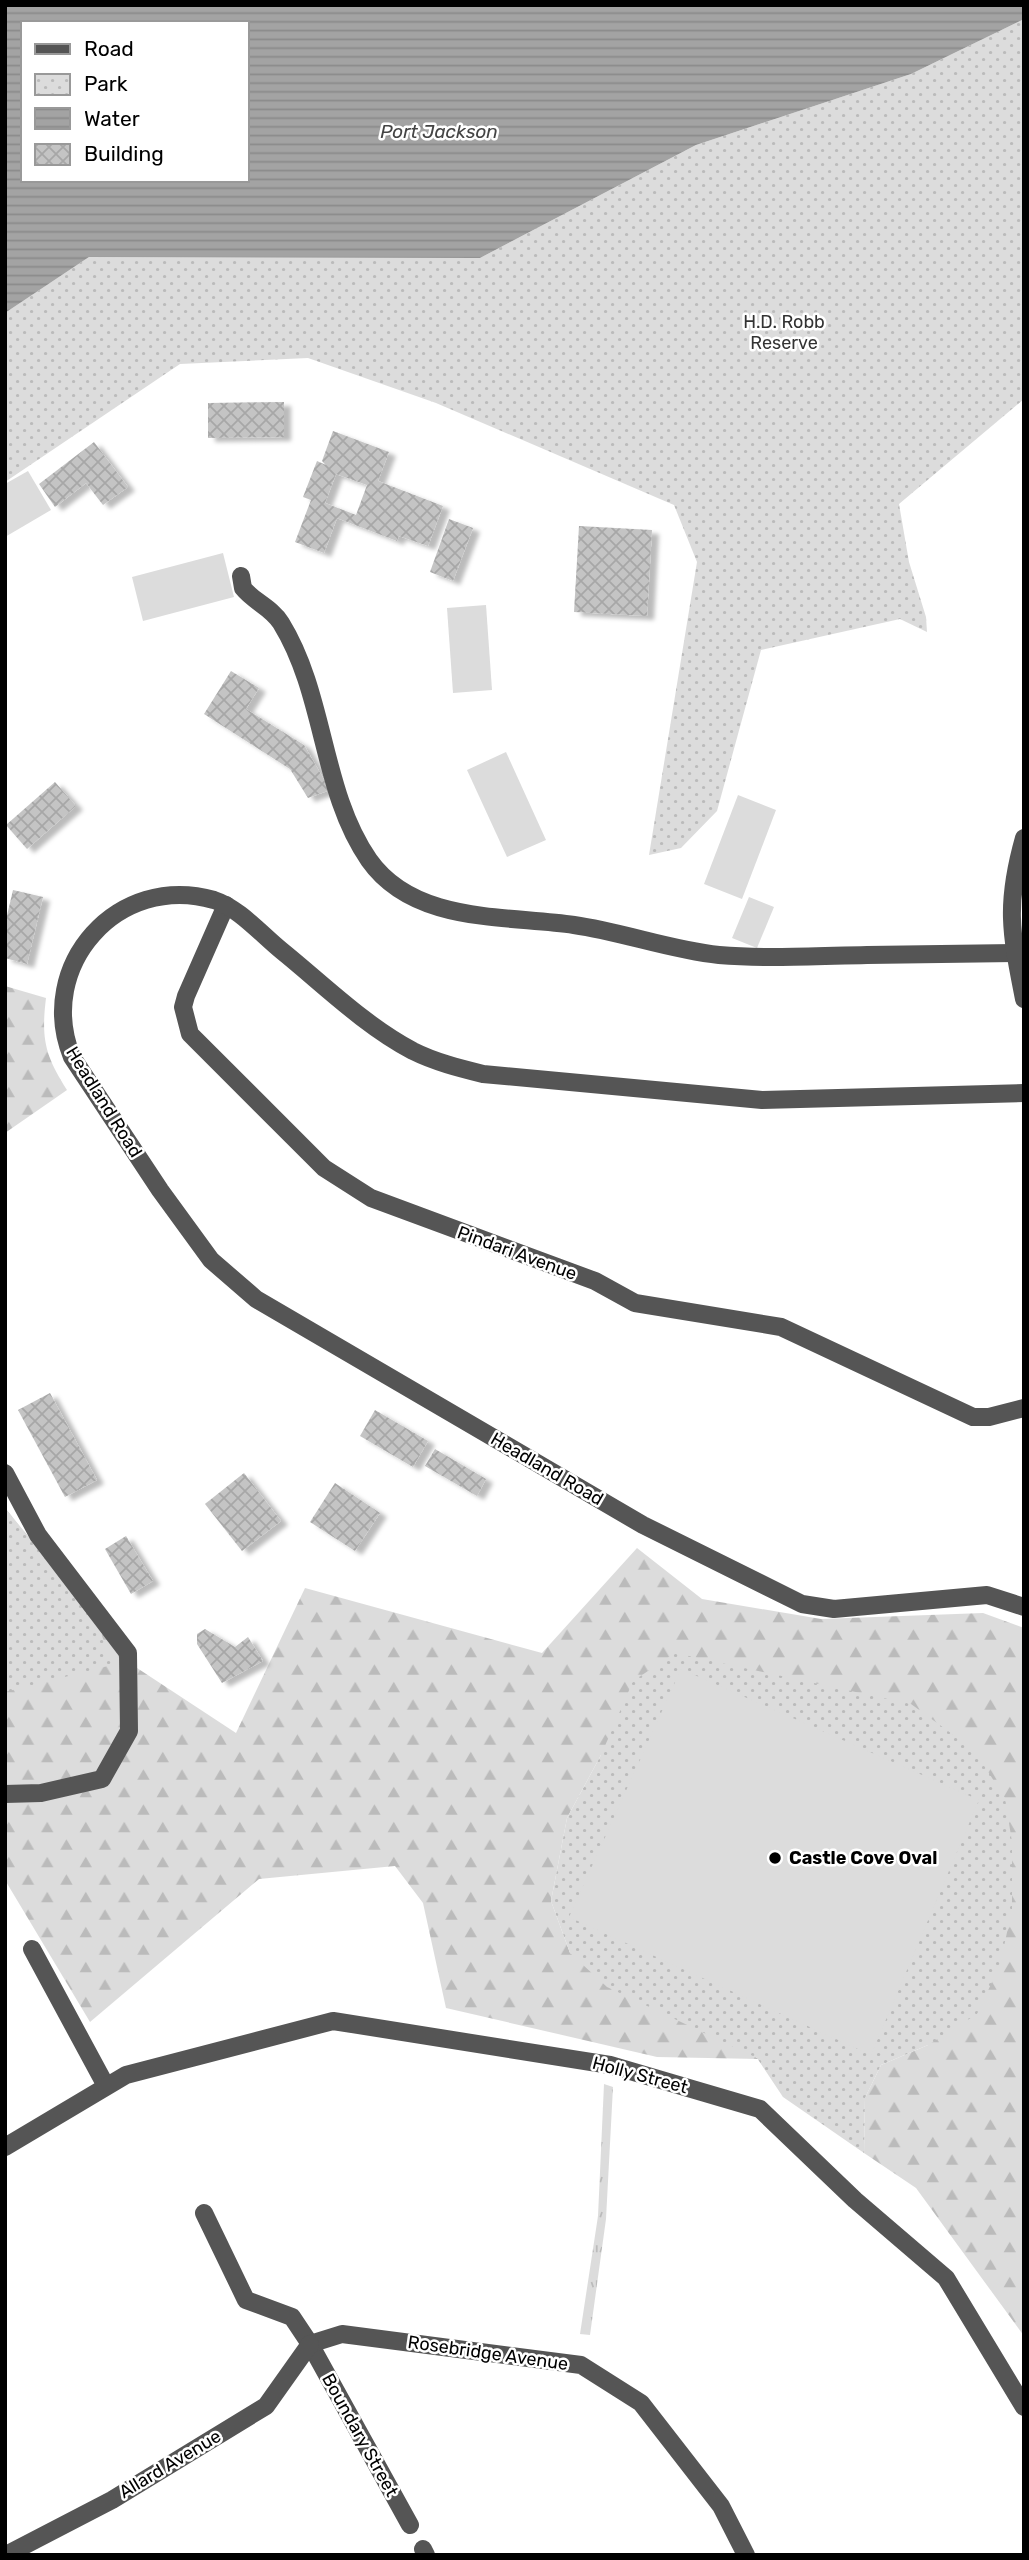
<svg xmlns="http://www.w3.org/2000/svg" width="1029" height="2560" viewBox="0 0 1029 2560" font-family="Rubik,sans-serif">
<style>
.grass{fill:url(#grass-tufts)}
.forest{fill:url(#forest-firs)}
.park{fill:url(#park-dots)}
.pitch{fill:#dcdcdc}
.water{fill:url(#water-rules);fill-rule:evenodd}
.building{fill:url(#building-cross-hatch);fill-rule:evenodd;filter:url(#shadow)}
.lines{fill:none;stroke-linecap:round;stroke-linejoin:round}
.minor{stroke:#555;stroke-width:18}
.poi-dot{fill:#000;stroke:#fff;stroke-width:2.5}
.labels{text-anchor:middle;stroke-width:5;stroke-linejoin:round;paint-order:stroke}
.park-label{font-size:18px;fill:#333;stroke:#fff}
.street-label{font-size:18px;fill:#000;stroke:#fff}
.poi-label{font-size:18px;font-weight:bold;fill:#000;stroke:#fff;text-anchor:start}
.water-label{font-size:19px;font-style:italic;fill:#444;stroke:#fff}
</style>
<defs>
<pattern id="grass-tufts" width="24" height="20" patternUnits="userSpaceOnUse" patternTransform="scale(1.75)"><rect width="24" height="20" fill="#dcdcdc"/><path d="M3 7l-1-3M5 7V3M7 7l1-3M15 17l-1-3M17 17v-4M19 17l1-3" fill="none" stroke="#bbb"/></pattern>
<pattern id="forest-firs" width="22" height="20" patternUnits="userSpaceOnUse" patternTransform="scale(1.75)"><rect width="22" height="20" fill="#dcdcdc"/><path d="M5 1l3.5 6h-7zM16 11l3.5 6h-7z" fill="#bbb"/></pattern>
<pattern id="park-dots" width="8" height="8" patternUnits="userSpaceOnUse" patternTransform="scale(1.75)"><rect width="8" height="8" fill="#dcdcdc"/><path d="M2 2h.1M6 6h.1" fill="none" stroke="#bbb" stroke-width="1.8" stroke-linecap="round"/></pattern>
<pattern id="water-rules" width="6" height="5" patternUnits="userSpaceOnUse" patternTransform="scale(1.75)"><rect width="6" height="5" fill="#a3a3a3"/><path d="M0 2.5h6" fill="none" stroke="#8b8b8b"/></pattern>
<pattern id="building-cross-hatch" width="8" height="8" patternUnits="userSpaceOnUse" patternTransform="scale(1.75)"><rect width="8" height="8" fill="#c4c4c4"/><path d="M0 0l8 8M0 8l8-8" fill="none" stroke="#a7a7a7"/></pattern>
<filter id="shadow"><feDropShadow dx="7" dy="4" stdDeviation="2" flood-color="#0004"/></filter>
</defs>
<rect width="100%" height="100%" fill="#fff"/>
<polygon class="grass" points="604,2084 613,2087 606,2219 590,2335 580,2334 598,2216"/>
<g class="forest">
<path d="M5 986 46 998C41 1039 45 1055 67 1090L5 1133Z"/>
<polygon points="5,1508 134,1666 236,1733 305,1588 542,1653 637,1548 702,1599 821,1619 983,1613 1024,1628 1024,2336 916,2188 864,2153 865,2098 881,2065 928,2045 601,1755 567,1818 551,1901 570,1953 759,2059 657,2057 446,2008 423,1903 395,1866 259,1879 90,2022 5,1880"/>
</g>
<g class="park">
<polygon points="1024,19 1024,399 899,504 909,562 926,617 927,632 900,619 761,650 717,811 681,848 649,855 697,562 674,505 436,403 308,358 180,364 5,482 5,313 89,257 480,258 696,145 911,74"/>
<polygon points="5,1508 97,1621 112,1665 5,1692"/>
<polygon points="675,1653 911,1704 974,1750 1005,1798 1012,1842 1012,1909 1000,1965 977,2014 928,2045 881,2065 865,2098 864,2153 783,2097 757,2058 607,1987 570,1953 551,1901 567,1818 601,1755 633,1681"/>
</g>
<g class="pitch">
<polygon points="28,471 51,510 5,537 5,484"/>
<polygon points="223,553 234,597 143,621 132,577"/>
<polygon points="486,605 492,690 453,693 447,608"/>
<polygon points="506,752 546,840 507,857 467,770"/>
<polygon points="738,795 776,810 742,899 704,884"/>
<polygon points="749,897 774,907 757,948 732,938"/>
<polygon points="681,1669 979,1800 871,2055 569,1917"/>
</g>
<path class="water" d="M5 5H1024V19L911 74 696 145 480 258 89 257 5 313ZM23 23H247V180H23Z"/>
<g class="building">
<polygon points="284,402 284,437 208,438 208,403"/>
<path d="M333 431 389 452 378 481 443 506 428 546 399 536 397 541 337 518 324 553 295 542 311 500 303 497 317 461 326 465 322 461ZM336 474 367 485 356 515 325 503Z"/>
<polygon points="94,442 128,487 103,505 86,483 55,507 39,484"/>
<polygon points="449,519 473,528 453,581 430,572"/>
<polygon points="579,526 652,530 647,616 574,612"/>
<polygon points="231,671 259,688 246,709 304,745 330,790 308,798 290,769 204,714"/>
<polygon points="55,782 76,806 27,849 6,825"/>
<polygon points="13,890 43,897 27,964 5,958 5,924"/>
<polygon points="50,1393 97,1480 65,1497 18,1410"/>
<polygon points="375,1410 428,1441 413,1467 360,1436"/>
<polygon points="435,1449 486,1479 477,1496 425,1466"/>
<polygon points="244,1473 281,1521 242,1551 205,1504"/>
<polygon points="335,1483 380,1513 355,1551 310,1522"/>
<polygon points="126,1536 153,1581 131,1594 105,1549"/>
<polygon points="205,1629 235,1647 248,1637 263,1661 222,1683 197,1644 197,1634"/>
</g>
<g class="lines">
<g class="minor">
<path d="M241 576 243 588C254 602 271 607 281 623 326 696 321 791 369 860 414 924 505 915 574 925 623 932 670 950 719 955 768 959 818 956 867 955 916 954 966 954 1015 953"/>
<path d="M1024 838C1005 905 1011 933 1024 999"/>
<polyline points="226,905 186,996 183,1007 190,1034 324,1168 371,1198 595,1281 635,1303 781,1327 973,1417 989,1417 1024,1408"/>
<path d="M1024 1093 762 1100 483 1074C459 1068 435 1062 413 1051 364 1025 324 985 282 951 262 935 239 908 214 900 118 872 35 966 72 1057L160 1190 211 1260 256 1299 643 1525 802 1604 834 1609 987 1595 1024 1607"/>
<polyline points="5,1473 38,1535 128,1653 129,1731 102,1779 41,1793 5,1794"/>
<polyline points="32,1949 106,2086"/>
<polyline points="5,2147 126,2075 333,2021 610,2065 760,2109 855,2200 946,2278 1024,2407"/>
<polyline points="204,2213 246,2300 292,2317 310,2344 410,2525"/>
<polyline points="310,2344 342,2334 581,2365 641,2403 721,2506 746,2555"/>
<polyline points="423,2549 426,2555"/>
<polyline points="6,2555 112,2500 266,2406 310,2344"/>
</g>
</g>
<circle class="poi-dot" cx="775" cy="1858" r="7"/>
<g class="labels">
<g class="park-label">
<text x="784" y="328">H.D. Robb<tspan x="784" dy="21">Reserve</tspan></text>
</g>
<g class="street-label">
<text transform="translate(104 1102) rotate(58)" y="6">Headland Road</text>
<text transform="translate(517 1253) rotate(20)" y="6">Pindari Avenue</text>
<text transform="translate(547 1469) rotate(30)" y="6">Headland Road</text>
<text transform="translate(640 2075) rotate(15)" y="6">Holly Street</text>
<text transform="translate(488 2353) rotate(8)" y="6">Rosebridge Avenue</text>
<text transform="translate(360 2435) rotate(61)" y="6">Boundary Street</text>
<text transform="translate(170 2464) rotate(-31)" y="6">Allard Avenue</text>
</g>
<g class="poi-label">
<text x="789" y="1864">Castle Cove Oval</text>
</g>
<g class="water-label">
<text x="439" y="138">Port Jackson</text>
</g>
</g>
<rect width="1029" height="2560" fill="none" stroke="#000000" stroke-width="14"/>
<rect x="21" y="21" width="228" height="161" fill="#ffffff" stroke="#999999" stroke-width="2"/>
<rect x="35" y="44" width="35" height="10" fill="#555555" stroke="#999999" stroke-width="2"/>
<text x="84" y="56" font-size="21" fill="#000000">Road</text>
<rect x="35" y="74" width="35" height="21" fill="url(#park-dots)" stroke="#999999" stroke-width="2"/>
<text x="84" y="91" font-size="21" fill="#000000">Park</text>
<rect x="35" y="108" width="35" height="21" fill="url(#water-rules)" stroke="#999999" stroke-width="2"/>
<text x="84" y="126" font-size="21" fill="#000000">Water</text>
<rect x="35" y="144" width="35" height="21" fill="url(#building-cross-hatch)" stroke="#999999" stroke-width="2"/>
<text x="84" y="161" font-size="21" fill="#000000">Building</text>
</svg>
